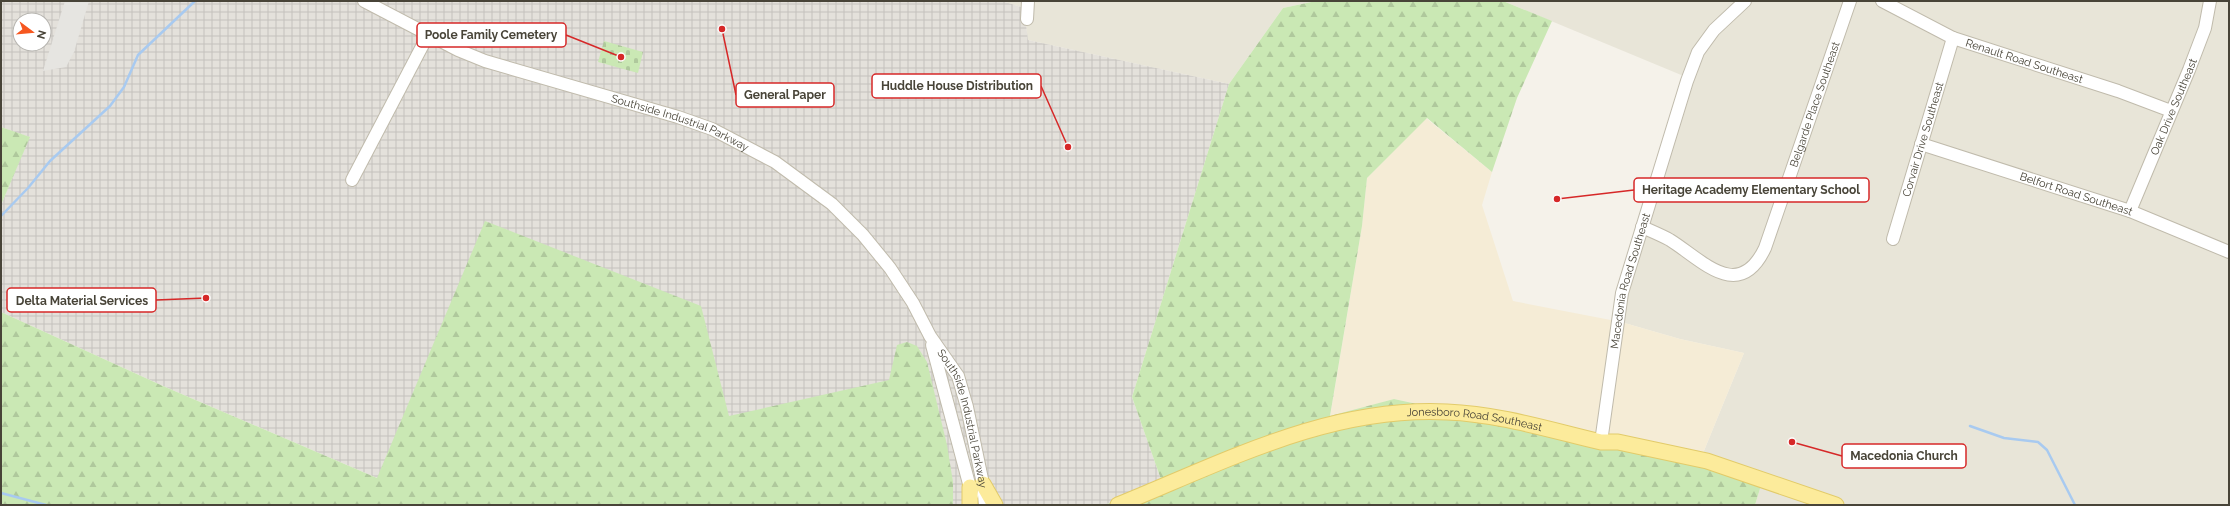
<svg xmlns="http://www.w3.org/2000/svg" width="2230" height="506" viewBox="0 0 2230 506" font-family="Raleway,sans-serif">
<style>
.residential{fill:#e8e5d8}
.commercial{fill:#f5ecd6}
.industrial{fill:url(#industrial-grid);fill-rule:evenodd}
.forest{fill:url(#forest-firs)}
.cemetery{fill:url(#cemetery-stones)}
.parking{fill:#e6e5e1}
.lines{fill:none;stroke-linecap:round;stroke-linejoin:round}
.stream{stroke:#a8caf0;stroke-width:2.5}
.minor-casing{stroke:#c0bbac;stroke-width:14}
.major-casing{stroke:#e2cb6a;stroke-width:17}
.minor{stroke:#fff;stroke-width:12}
.major{stroke:#fceb9b;stroke-width:15}
.labels{text-anchor:middle;stroke-width:4;stroke-linejoin:round;paint-order:stroke}
.street-label{font-size:11px;fill:#484438;stroke:#fff}
.leader{fill:none;stroke:#d62828;stroke-width:1.5}
.callout-dot{fill:#d62828;stroke:#fff;stroke-width:1.5}
.callout{fill:#fff;stroke:#d62828;stroke-width:1.5}
.callout-label{font-size:12px;text-anchor:middle;font-weight:bold;fill:#484438}
</style>
<defs>
<pattern id="industrial-grid" width="8" height="8" patternUnits="userSpaceOnUse"><rect width="8" height="8" fill="#e4e1db"/><path d="M0 4h8M4 0v8" fill="none" stroke="#c5c2bd"/></pattern>
<pattern id="forest-firs" width="22" height="20" patternUnits="userSpaceOnUse"><rect width="22" height="20" fill="#cae8b4"/><path d="M5 1l3.5 6h-7zM16 11l3.5 6h-7z" fill="#afc89c"/></pattern>
<pattern id="cemetery-stones" width="16" height="16" patternUnits="userSpaceOnUse"><rect width="16" height="16" fill="#cae8b4"/><path d="M2 7V4a2 2 0 0 1 4 0v3zM10 15v-3a2 2 0 0 1 4 0v3z" fill="#afc89c"/></pattern>
</defs>
<rect width="100%" height="100%" fill="#f5f2ea"/>
<g class="residential">
<polygon points="1002,1 1316,1 1283,8 1229,84 1028,40 1024,8"/>
<polygon points="1503,1 2229,1 2229,505 1755,505 1763,479 1699,463 1744,353 1680,339 1621,322 1686,77"/>
</g>
<polygon class="commercial" points="1426,118 1492,172 1482,205 1513,301 1621,322 1680,339 1744,353 1699,463 1394,399 1330,417 1362,226 1367,178"/>
<path class="industrial" d="M1 1H1002L1024 8 1028 40 1229 84 1132 397 1164 488 1103 505H422L377 478 163 386 1 312V205L29 137 1 127ZM20 20H44V44H20Z"/>
<g class="forest">
<polygon points="1316,1 1503,1 1552,21 1517,98 1492,172 1427,118 1367,178 1362,226 1330,416 1394,399 1763,479 1755,505 1103,505 1164,488 1132,397 1229,84 1283,8"/>
<polygon points="1,127 30,137 1,205"/>
<polygon points="485,221 701,306 729,416 889,380 897,345 907,342 917,346 927,362 947,445 953,482 953,505 1,505 1,312 163,386 377,478"/>
</g>
<polygon class="cemetery" points="604,41 643,52 638,73 598,62"/>
<polygon class="parking" points="65,1 89,1 74,52 66,67 43,71"/>
<g class="lines">
<g class="stream">
<polyline points="1,216 28,188 50,161 110,106 124,87 138,55 195,1"/>
<polyline points="1970,426 2004,438 2038,442 2047,450 2075,505"/>
<polyline points="1,493 46,505"/>
</g>
<defs>
<g id="minor">
<path id="s1" d="M364 1 458 50 485 61 678 117 712 129 775 162 832 204 863 235 890 268 913 303 930 336 958 376 967 407 983 484 985 505"/>
<path id="s2" d="M1882 1 1953 38 2118 91 2171 111"/>
<polyline points="1027,19 1028,1"/>
<path id="s3" d="M1921 144 2130 211 2229 252"/>
<polyline points="352,180 428,35"/>
<path id="s4" d="M2130 211 2189 70 2205 28 2210 1"/>
<path id="s5" d="M1642 227C1651 231 1661 235 1670 240 1702 260 1739 303 1765 248L1850 1"/>
<path id="s6" d="M1893 239 1953 38"/>
<polyline points="932,345 972,495"/>
<path id="s7" d="M1601 442 1622 293 1687 81 1698 52 1714 30 1745 1"/>
</g>
<g id="major">
<polyline points="983,484 995,505"/>
<polyline points="970,505 970,487"/>
<path id="s8" d="M1118 505C1224 462 1329 406 1447 412 1499 414 1550 430 1601 442H1618L1707 461 1836 505"/>
</g>
</defs>
<use href="#minor" class="minor-casing"/>
<use href="#major" class="major-casing"/>
<use href="#minor" class="minor"/>
<use href="#major" class="major"/>
</g>
<g class="labels">
<g class="street-label">
<text dy="4" stroke="none"><textPath href="#s2" startOffset="155">Renault Road Southeast</textPath></text>
<text dy="4" stroke="none"><textPath href="#s5" startOffset="300">Belgarde Place Southeast</textPath></text>
<text dy="4" stroke="none"><textPath href="#s4" startOffset="113">Oak Drive Southeast</textPath></text>
<text dy="4" stroke="none"><textPath href="#s1" startOffset="340">Southside Industrial Parkway</textPath></text>
<text dy="4" stroke="none"><textPath href="#s6" startOffset="104">Corvair Drive Southeast</textPath></text>
<text dy="4" stroke="none"><textPath href="#s3" startOffset="163">Belfort Road Southeast</textPath></text>
<text dy="4" stroke="none"><textPath href="#s7" startOffset="164">Macedonia Road Southeast</textPath></text>
<text dy="4" stroke="none"><textPath href="#s1" startOffset="770">Southside Industrial Parkway</textPath></text>
<text dy="4" stroke="none"><textPath href="#s8" startOffset="373">Jonesboro Road Southeast</textPath></text>
</g>
</g>
<path class="leader" d="M621 57L566 35M1068 147L1041 86M722 29L736 95M1557 199L1634 190M206 298L156 300M1792 442L1842 456"/>
<g class="callout-dot">
<circle cx="621" cy="57" r="4"/>
<circle cx="1068" cy="147" r="4"/>
<circle cx="722" cy="29" r="4"/>
<circle cx="1557" cy="199" r="4"/>
<circle cx="206" cy="298" r="4"/>
<circle cx="1792" cy="442" r="4"/>
</g>
<g class="callout">
<rect x="417" y="23" width="149" height="24" rx="4"/>
<rect x="872" y="74" width="169" height="24" rx="4"/>
<rect x="736" y="83" width="98" height="24" rx="4"/>
<rect x="1634" y="178" width="235" height="24" rx="4"/>
<rect x="7" y="288" width="149" height="24" rx="4"/>
<rect x="1842" y="444" width="124" height="24" rx="4"/>
</g>
<g class="callout-label">
<text x="491" y="39">Poole Family Cemetery</text>
<text x="957" y="90">Huddle House Distribution</text>
<text x="785" y="99">General Paper</text>
<text x="1751" y="194">Heritage Academy Elementary School</text>
<text x="82" y="305">Delta Material Services</text>
<text x="1904" y="460">Macedonia Church</text>
</g>
<rect width="2230" height="506" fill="none" stroke="#484438" stroke-width="4"/>
<g transform="translate(32 32) rotate(106)"><circle r="19" fill="#ffffff" stroke="#b6b4af"/>
<path d="M0-3L7 15L0 10L-7 15Z" fill="#f6571f"/>
<text y="-6" font-size="11" font-weight="bold" text-anchor="middle" fill="#484438">N</text>
</g>
</svg>
